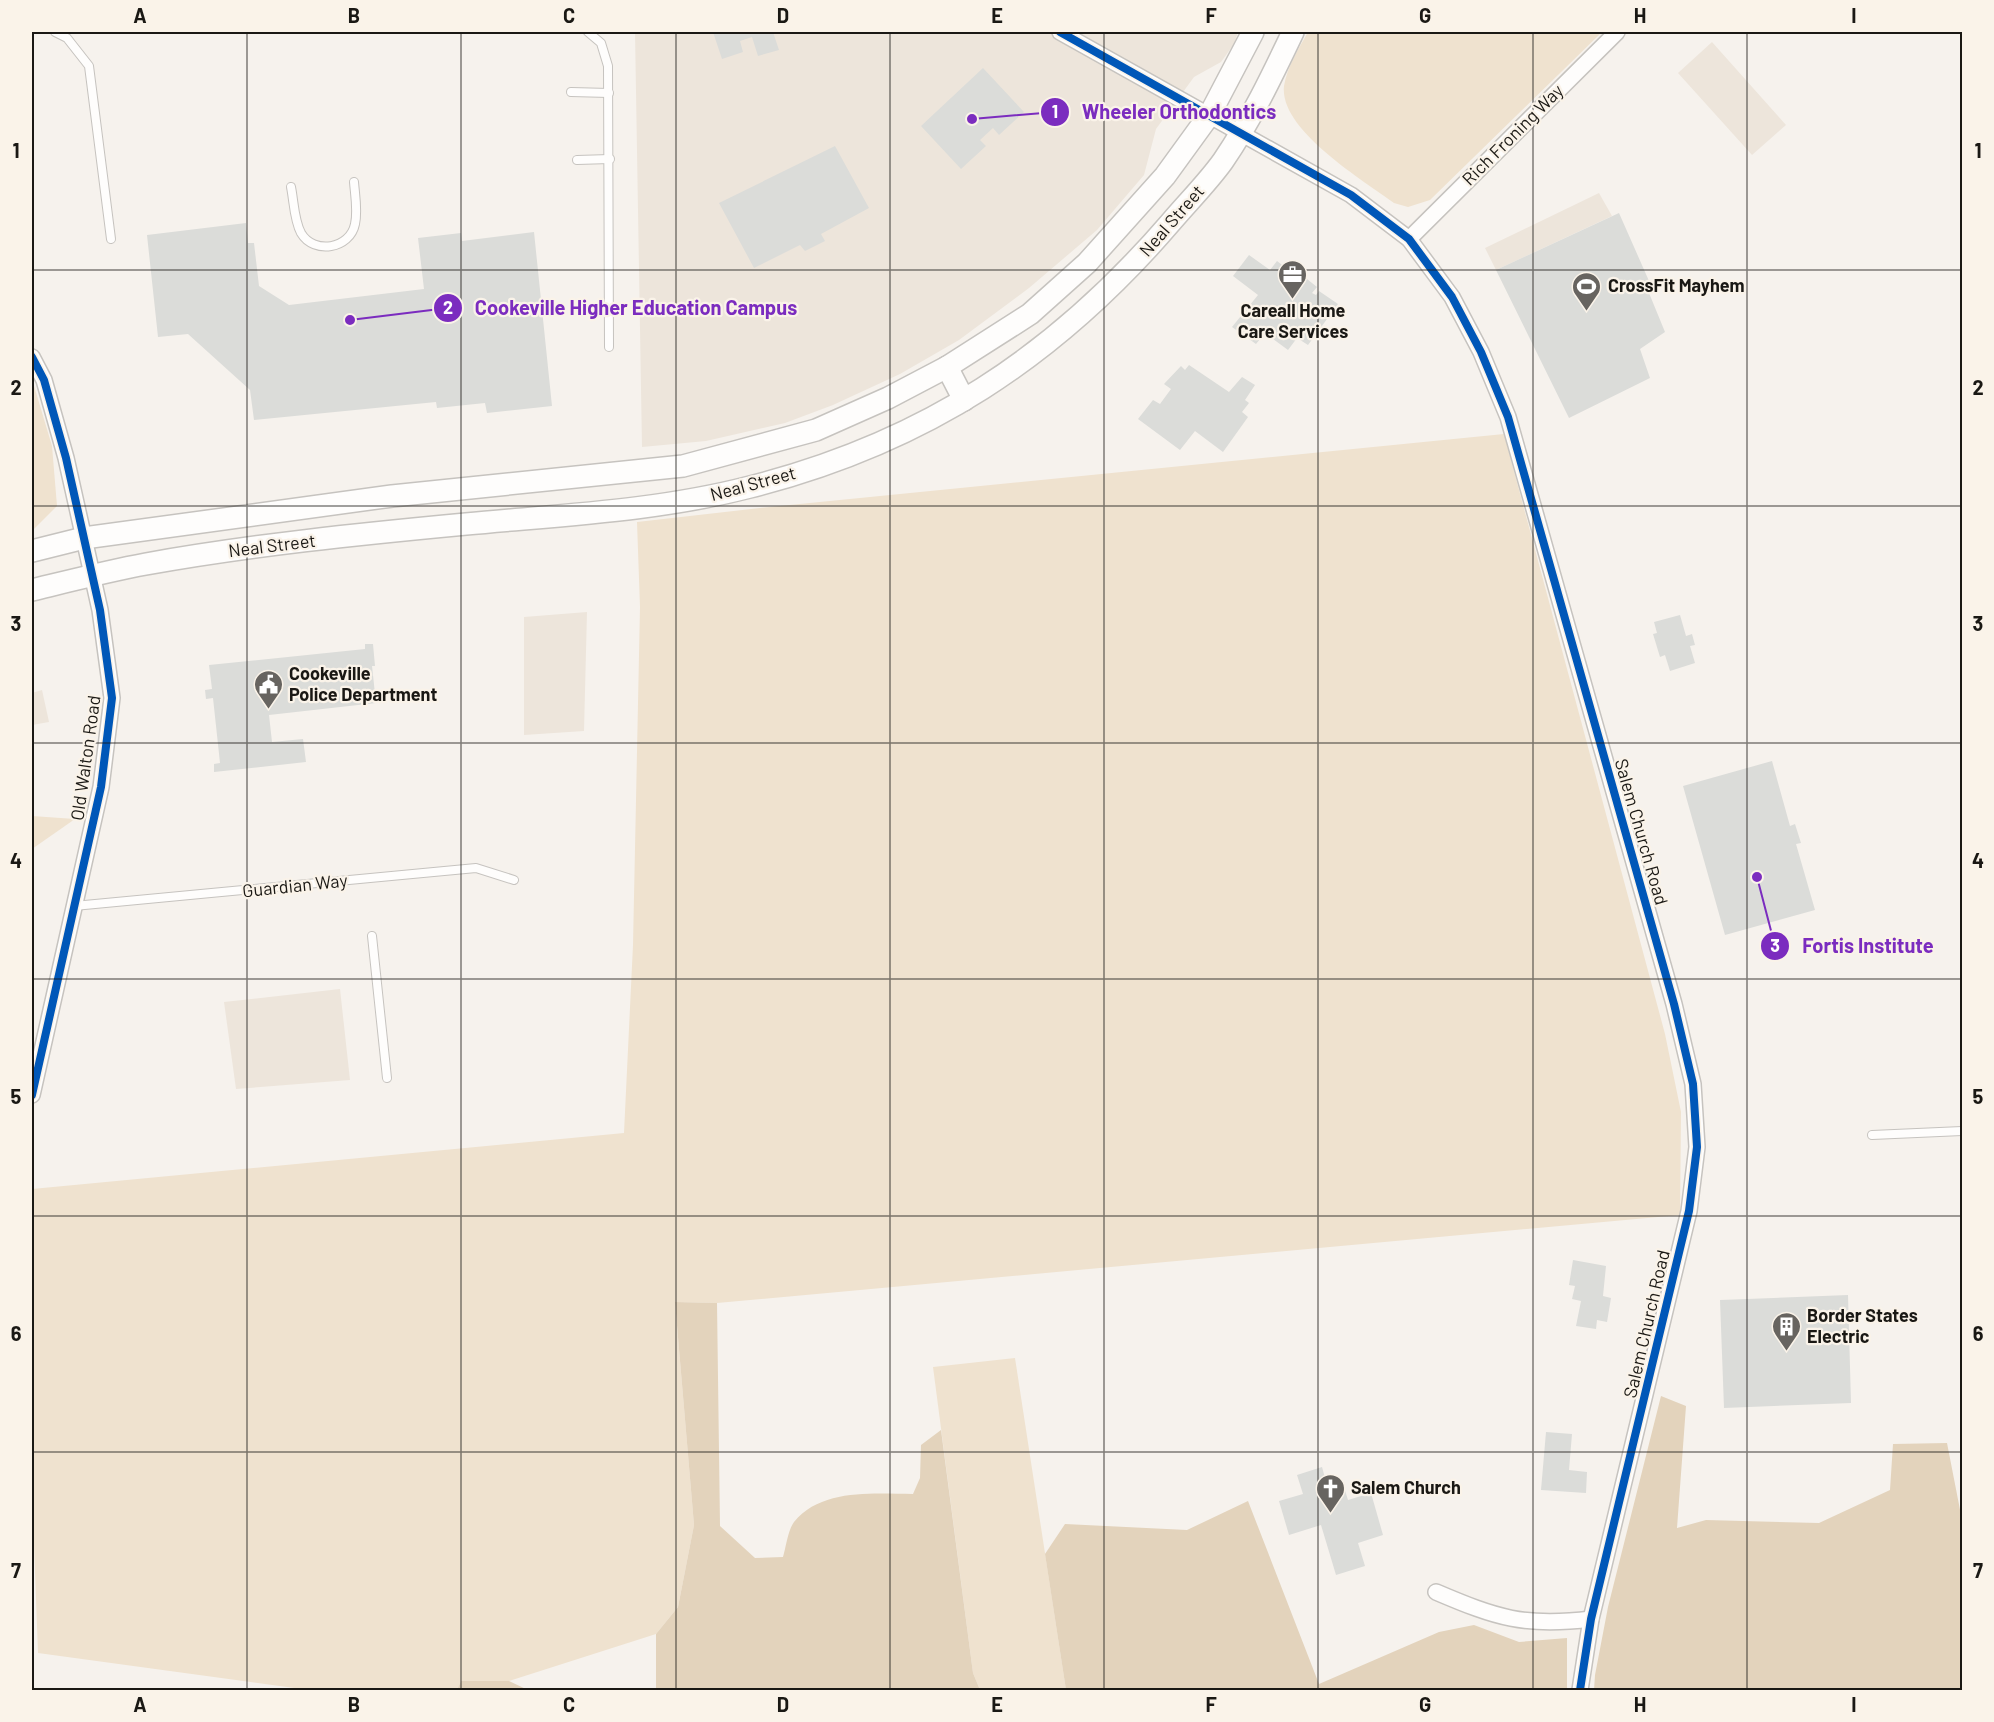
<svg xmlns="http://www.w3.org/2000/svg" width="1994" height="1722" viewBox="0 0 1994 1722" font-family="Barlow,sans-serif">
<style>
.built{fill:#ede5db}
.green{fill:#efe2cf}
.forest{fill:#e3d3bc}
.building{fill:#dbdcd9}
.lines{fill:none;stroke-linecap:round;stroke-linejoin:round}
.lane-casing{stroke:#c6c3bf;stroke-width:10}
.street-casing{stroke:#c6c3bf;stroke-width:18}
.secondary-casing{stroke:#c6c3bf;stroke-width:24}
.lane{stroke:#fefdfc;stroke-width:8}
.street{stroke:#fefdfc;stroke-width:15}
.secondary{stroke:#fefdfc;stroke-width:21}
.cycleway-casing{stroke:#faf3e9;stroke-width:11}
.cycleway{stroke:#0057b8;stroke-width:8}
.grid{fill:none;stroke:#1a1814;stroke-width:1.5;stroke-opacity:0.55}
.labels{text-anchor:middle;stroke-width:4.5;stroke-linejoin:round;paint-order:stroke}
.street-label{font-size:18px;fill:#1a1814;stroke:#faf3e9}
.poi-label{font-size:18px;font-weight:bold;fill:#1a1814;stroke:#faf3e9;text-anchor:start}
.leader{fill:none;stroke:#7b2cbf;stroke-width:2}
.callout-dot{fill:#7b2cbf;stroke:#faf3e9;stroke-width:2}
.mark-label{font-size:18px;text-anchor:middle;font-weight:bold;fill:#fff}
.callout-label{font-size:20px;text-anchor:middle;font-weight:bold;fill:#7b2cbf;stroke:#faf3e9;stroke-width:4.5;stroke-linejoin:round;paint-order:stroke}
.neatline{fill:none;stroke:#1a1814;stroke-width:2}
.grid-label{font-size:20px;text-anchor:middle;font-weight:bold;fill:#1a1814}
</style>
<rect width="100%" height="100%" fill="#f6f2ed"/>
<g class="built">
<polygon points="635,32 1238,32 1234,44 1221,62 1194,77 1156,129 1144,175 1097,230 1029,288 959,340 900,374 833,405 785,423 706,441 642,447"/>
<polygon points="1712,42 1786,125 1752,155 1678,73"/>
<polygon points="1599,193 1612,216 1496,270 1485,248"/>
<polygon points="587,612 584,731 524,735 524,617"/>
<polygon points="42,690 49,722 32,725 32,693"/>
<polygon points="340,989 350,1080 236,1089 224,1002"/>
</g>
<g class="green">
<path d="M1308 32H1602L1430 200 1408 207 1394 203C1363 180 1279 130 1284 86 1287 67 1299 48 1308 32Z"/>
<polygon points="32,379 52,446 57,506 32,531"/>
<polygon points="1504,434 1665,1034 1681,1112 1680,1215 717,1303 675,1302 694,1525 678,1607 656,1634 509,1681 461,1681 457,1690 309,1690 38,1653 34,1545 32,1537 32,1189 624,1133 633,945 640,607 637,522 760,508"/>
<polygon points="32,816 75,819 32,849"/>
<polygon points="1015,1358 1066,1690 980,1690 973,1673 933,1367"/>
</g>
<g class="forest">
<path d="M675 1302 717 1303 720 1526 755 1558 783 1557C786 1547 788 1530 794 1522 822 1488 874 1494 913 1494L920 1478 921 1445 941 1430 973 1673 980 1690H656V1634L678 1607 694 1525Z"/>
<polygon points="1661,1396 1686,1406 1677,1528 1706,1520 1819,1523 1890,1490 1893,1444 1947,1443 1962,1520 1962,1690 1594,1690 1595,1675 1608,1607"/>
<polygon points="1248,1501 1319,1684 1439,1632 1474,1625 1519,1642 1567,1638 1567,1690 1066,1690 1045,1554 1065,1524 1187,1530"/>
<polygon points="461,1681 509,1681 528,1690 457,1690"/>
</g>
<g class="building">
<polygon points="713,32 773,32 779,50 758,56 752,37 740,41 743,52 722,59"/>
<polygon points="983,68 1024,112 999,135 993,128 980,140 986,146 961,169 921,126"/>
<polygon points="835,146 869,208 821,234 825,241 805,251 800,245 754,268 719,203"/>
<polygon points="1619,213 1653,290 1649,293 1665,332 1640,349 1650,378 1569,418 1496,270"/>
<polygon points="246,223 248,243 254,243 259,286 289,305 424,289 418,238 461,233 462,241 534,232 552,406 487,413 485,403 437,408 436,402 254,420 250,390 188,334 158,337 147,235"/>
<polygon points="1249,255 1270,270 1277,261 1290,271 1292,269 1302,276 1297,283 1302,286 1307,279 1317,287 1312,293 1316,295 1319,291 1338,304 1308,345 1297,338 1288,350 1265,333 1256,344 1232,327 1258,295 1233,276"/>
<polygon points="1189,365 1229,392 1242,377 1255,385 1245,400 1249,403 1242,412 1248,417 1223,452 1195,431 1180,450 1138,419 1153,400 1160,404 1171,389 1164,384 1181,366 1185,370"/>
<polygon points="1680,615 1686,636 1692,634 1695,645 1690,646 1695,663 1670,671 1665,655 1660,657 1653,634 1657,633 1654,622"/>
<polygon points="365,644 373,644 375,666 372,666 376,703 269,715 272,742 303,739 306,762 214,772 214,764 220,763 213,698 206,699 205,690 212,689 209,665 365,649"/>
<polygon points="1772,761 1790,826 1795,824 1801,843 1796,844 1815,910 1725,935 1683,786"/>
<polygon points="1573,1260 1606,1266 1603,1296 1611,1298 1607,1322 1597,1320 1596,1329 1576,1326 1581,1301 1572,1299 1575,1286 1569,1285"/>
<polygon points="1848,1295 1851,1403 1724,1408 1720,1300"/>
<polygon points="1546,1432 1572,1434 1569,1470 1587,1472 1586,1493 1541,1490"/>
<polygon points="1322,1467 1327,1485 1342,1481 1348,1500 1371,1493 1383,1535 1358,1543 1365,1566 1336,1575 1321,1525 1289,1535 1279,1501 1303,1494 1297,1475"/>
</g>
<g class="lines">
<defs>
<g id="lane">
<polyline points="55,32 67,38 89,66 111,239"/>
<polyline points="588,32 601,43 608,66 609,347"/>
<polyline points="571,92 609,93"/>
<polyline points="577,160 610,159"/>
<path d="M291 187C294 202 294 220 301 233 314 255 350 249 355 224 358 211 355 195 354 182"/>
<polyline points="74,906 476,868 514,880"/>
<polyline points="372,936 387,1078"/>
<polyline points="1872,1135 1962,1131"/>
</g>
<g id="street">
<polyline points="1060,32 1351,195 1409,239 1452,297 1481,352 1508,417 1674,1004 1693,1084 1697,1147 1689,1211 1591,1619 1580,1690"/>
<polyline points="1409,239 1617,32"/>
<polyline points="32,357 44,380 66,458 100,610 112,698 101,787 32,1095"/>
<path d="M1436 1592C1497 1618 1524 1627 1591 1619"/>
</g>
<g id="secondary">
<polyline points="947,367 964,400"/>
<polyline points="32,551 84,538 392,496 683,466 816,430 888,398 947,367 1030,314 1087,263 1165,176 1210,114 1253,32"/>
<path d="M32 590C69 581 108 571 146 564 252 545 360 534 466 524 561 515 657 511 750 487 924 443 1055 357 1171 222 1188 202 1208 182 1223 161 1251 120 1272 76 1293 32"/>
</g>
</defs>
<use href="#lane" class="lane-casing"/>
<use href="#street" class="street-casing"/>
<use href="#secondary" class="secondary-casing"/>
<use href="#lane" class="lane"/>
<use href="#street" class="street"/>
<use href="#secondary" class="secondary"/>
<defs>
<g id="cycleway">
<polyline points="1060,32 1351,195 1409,239 1452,297 1481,352 1508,417 1674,1004 1693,1084 1697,1147 1689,1211 1591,1619 1580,1690"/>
<polyline points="32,357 44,380 66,458 100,610 112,698 101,787 32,1095"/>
</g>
</defs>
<use href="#cycleway" class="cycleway-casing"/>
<use href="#cycleway" class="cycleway"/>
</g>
<path class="grid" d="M247 32V1690M461 32V1690M676 32V1690M890 32V1690M1104 32V1690M1318 32V1690M1533 32V1690M1747 32V1690M32 270H1962M32 506H1962M32 743H1962M32 979H1962M32 1216H1962M32 1452H1962"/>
<defs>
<symbol id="office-pin" viewBox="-11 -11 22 30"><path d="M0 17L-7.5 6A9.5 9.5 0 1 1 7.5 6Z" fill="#676460" stroke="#faf3e9"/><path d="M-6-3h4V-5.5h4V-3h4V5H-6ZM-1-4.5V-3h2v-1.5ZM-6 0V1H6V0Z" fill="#fff"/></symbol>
<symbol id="stadium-pin" viewBox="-11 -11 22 30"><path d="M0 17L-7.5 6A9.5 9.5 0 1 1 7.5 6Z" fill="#676460" stroke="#faf3e9"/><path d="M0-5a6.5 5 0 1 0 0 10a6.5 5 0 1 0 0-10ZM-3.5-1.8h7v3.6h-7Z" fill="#fff"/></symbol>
<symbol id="civic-pin" viewBox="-11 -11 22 30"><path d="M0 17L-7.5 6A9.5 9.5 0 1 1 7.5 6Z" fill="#676460" stroke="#faf3e9"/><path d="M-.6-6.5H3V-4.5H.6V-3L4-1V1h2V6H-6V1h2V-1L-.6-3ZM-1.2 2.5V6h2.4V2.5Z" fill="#fff"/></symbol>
<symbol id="building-pin" viewBox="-11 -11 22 30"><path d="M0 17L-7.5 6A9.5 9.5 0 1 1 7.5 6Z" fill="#676460" stroke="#faf3e9"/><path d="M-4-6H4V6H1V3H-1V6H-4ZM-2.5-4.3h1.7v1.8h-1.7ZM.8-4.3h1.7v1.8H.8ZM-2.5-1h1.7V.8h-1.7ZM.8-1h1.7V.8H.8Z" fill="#fff"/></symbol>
<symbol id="church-pin" viewBox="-11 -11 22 30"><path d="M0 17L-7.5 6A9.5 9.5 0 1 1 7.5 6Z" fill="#676460" stroke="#faf3e9"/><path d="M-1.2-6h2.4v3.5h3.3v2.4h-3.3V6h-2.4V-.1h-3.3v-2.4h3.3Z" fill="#fff"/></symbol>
</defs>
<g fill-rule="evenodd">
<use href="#office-pin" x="1276" y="258" width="33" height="45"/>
<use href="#stadium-pin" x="1570" y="270" width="33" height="45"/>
<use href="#civic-pin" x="252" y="668" width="33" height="45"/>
<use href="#building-pin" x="1770" y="1310" width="33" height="45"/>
<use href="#church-pin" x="1314" y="1472" width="33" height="45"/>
</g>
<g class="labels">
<g class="street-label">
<text transform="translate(1513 135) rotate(-45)" y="6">Rich Froning Way</text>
<text transform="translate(1172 221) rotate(-49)" y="6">Neal Street</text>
<text transform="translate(753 484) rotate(-15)" y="6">Neal Street</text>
<text transform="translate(272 546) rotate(-7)" y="6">Neal Street</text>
<text transform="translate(86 758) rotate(-82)" y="6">Old Walton Road</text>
<text transform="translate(1641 832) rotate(74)" y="6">Salem Church Road</text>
<text transform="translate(295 886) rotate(-6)" y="6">Guardian Way</text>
<text transform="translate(1647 1324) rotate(-77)" y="6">Salem Church Road</text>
</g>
<g class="poi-label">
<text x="1608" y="292">CrossFit Mayhem</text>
<text x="1293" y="317" text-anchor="middle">Careall Home<tspan x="1293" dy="21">Care Services</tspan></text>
<text x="289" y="680">Cookeville<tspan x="289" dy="21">Police Department</tspan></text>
<text x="1807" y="1322">Border States<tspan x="1807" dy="21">Electric</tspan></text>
<text x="1351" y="1494">Salem Church</text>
</g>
</g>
<path class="leader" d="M972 119L1055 112M350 320L448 308M1757 877L1775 946"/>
<g class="callout-dot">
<circle cx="972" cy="119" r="6"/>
<circle cx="350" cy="320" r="6"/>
<circle cx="1757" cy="877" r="6"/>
<circle cx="1055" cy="112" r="15"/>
<circle cx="448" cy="308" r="15"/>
<circle cx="1775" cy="946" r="15"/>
</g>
<g class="mark-label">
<text x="1055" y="118">1</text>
<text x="448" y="314">2</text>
<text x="1775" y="952">3</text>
</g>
<g class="callout-label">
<text x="1179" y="119">Wheeler Orthodontics</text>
<text x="636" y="315">Cookeville Higher Education Campus</text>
<text x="1868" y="953">Fortis Institute</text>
</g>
<rect width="1994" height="1722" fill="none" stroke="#faf3e9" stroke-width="66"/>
<rect x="33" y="33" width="1928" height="1656" class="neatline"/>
<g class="grid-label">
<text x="140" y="23">A</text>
<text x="354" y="23">B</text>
<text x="569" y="23">C</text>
<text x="783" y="23">D</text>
<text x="997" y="23">E</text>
<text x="1211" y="23">F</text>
<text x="1425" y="23">G</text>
<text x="1640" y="23">H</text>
<text x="1854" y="23">I</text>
<text x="16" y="158">1</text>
<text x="1978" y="158">1</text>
<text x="16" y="395">2</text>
<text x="1978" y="395">2</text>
<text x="16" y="631">3</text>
<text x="1978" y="631">3</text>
<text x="16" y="868">4</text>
<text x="1978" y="868">4</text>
<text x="16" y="1104">5</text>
<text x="1978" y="1104">5</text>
<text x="16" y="1341">6</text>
<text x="1978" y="1341">6</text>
<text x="16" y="1578">7</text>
<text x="1978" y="1578">7</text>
<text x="140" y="1712">A</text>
<text x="354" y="1712">B</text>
<text x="569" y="1712">C</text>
<text x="783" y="1712">D</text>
<text x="997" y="1712">E</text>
<text x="1211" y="1712">F</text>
<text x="1425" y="1712">G</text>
<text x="1640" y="1712">H</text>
<text x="1854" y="1712">I</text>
</g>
</svg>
